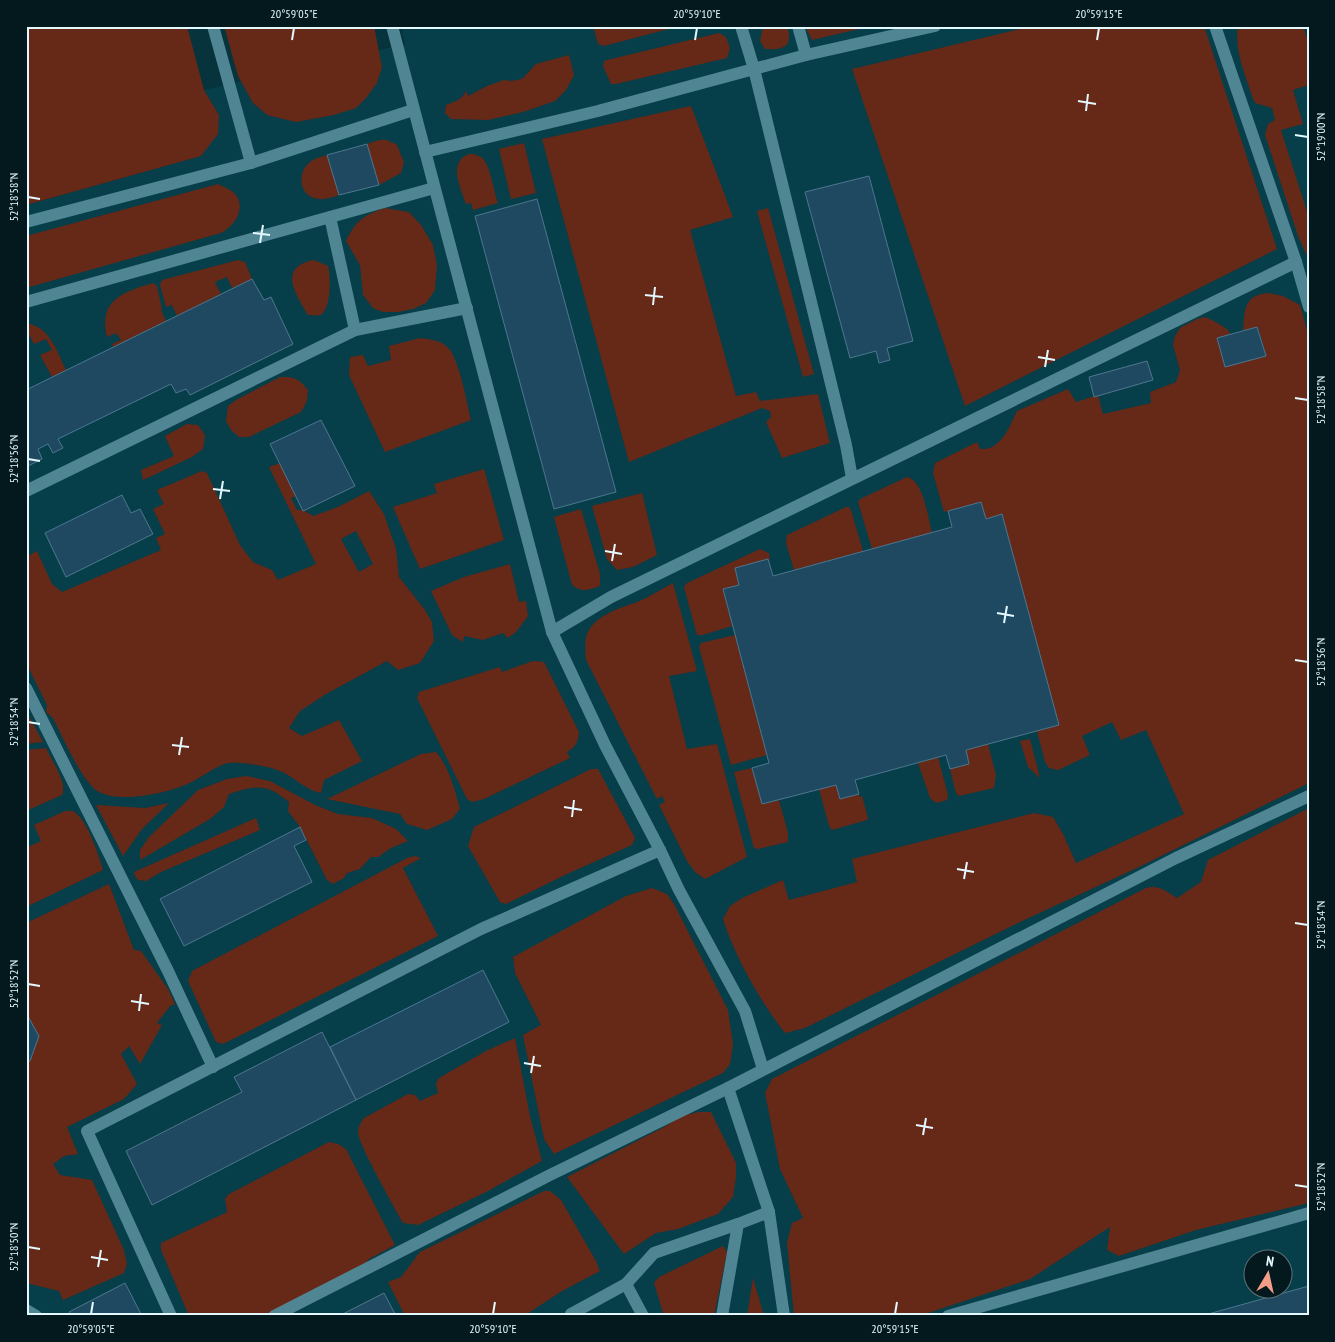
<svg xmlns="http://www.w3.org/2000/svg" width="1335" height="1342" viewBox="0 0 1335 1342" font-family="'PT Sans Narrow',sans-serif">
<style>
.built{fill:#063e49;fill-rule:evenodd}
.green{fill:#662817;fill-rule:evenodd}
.building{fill:#1f4960;stroke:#4d7790}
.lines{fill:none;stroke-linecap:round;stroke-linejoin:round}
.service{stroke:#508693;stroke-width:12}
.ticks{fill:none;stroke:#e3f9ff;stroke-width:2}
.neatline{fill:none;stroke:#e3f9ff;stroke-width:2}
.ticks-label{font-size:12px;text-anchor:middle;fill:#e3f9ff}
</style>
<rect width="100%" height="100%" fill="#06333c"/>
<path class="built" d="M401 26H1309V1316H26V1073L38 1036 26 1013V205L201 156 219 115 204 90 405 44ZM1252 1260H1282V1290H1252Z"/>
<g class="green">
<polygon points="26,26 187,26 204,90 219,115 218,134 201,156 26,205"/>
<polygon points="224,26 374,26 382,67 377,83 366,98 356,108 334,115 296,122 267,115 253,103 238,76"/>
<polygon points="593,26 680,26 604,46 598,44"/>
<path d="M763 26H787C794 47 783 50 765 49L760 41Z"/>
<polygon points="805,26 872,26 812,40"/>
<polygon points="1033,26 1204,26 1277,249 965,406 852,69"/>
<path d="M1238 26H1303L1309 45V85L1293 90 1303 124 1281 130 1309 218V256L1306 254 1298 236 1265 135 1268 124 1275 120 1272 108 1255 103 1252 96C1245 74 1234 50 1238 26Z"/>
<polygon points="719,33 726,37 730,48 727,58 616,84 611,84 603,66 604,61 607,60"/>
<path d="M569 55 574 75 566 90 555 101 523 112 488 120 451 119 445 113 446 105C455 101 461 101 466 91L468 96 487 86 504 80 511 81 522 79 536 64Z"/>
<polygon points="691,106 733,217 690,230 736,396 756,392 760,401 818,394 830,443 782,458 766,422 771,417 770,411 762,408 629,462 542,139"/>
<polygon points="379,140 387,140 397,145 404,162 401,173 379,185 367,144"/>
<polygon points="524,143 536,193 511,199 499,149"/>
<path d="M469 154C474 154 480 155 484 160 491 169 494 192 498 203L473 210 471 203 466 204C461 188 447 162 469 154Z"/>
<path d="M327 155 339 195C333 197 325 200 319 199 300 198 296 174 309 163 314 158 321 157 327 155Z"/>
<path d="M218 184C224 187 232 190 236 195 246 210 234 226 221 233L26 288V236Z"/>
<path d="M385 208 409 212 421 225 433 245 437 265 435 290 426 303 413 309 398 312H383L373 308 363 295 360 265 346 241C355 221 364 215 385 208Z"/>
<polygon points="768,208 814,374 803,377 757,211"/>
<polygon points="238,260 245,262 252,279 232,288 227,277 215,282 221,294 177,316 172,305 166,307 160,285 162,280"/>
<path d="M314 260 328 266C331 277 331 304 323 313 320 317 314 315 308 315 296 294 277 267 314 260Z"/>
<path d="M153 283 157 286 162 309 161 310 166 321 113 347 112 344 121 340 116 333 107 337C98 299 124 292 153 283Z"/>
<path d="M1269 293 1283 296 1300 305 1309 338V783L1139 867 1020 922 805 1028 785 1033C761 1003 734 955 723 919L730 906 742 898 783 880 789 900 857 882 852 859 1034 813 1053 817 1063 834 1076 863 1184 814 1146 730 1121 740 1112 722 1082 736 1090 755 1058 770 1049 768 1045 762 1037 731 1059 725 1002 515 986 519 981 502 944 512 933 473 935 463 977 442 980 449C1001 451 1009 427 1017 411L1068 389 1076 402 1098 395 1103 414 1151 403 1150 392 1176 382 1180 370 1173 345 1175 336 1180 328 1197 319 1205 317 1214 321 1227 329 1231 335 1266 355 1258 327 1243 331C1245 310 1243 295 1269 293Z"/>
<path d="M26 323C50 327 57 351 66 370L52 377 40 355 52 350 46 339 34 344 26 329Z"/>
<path d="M420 338C429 339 439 340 446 346 459 355 467 404 471 420L385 452 349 375 350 357 363 355 368 366 391 360 389 346Z"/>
<path d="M280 377C295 377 298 378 308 390L307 401 301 412 249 437H239L231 430 226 421 228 406 236 400Z"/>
<polygon points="187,424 198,425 205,435 203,449 192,457 143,480 141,470 174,456 165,436"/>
<path d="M280 463 297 496 291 498 297 510H303L313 516 338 507 369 491 384 514 396 549 399 577 425 610 432 622 434 641 420 663 398 670 387 661 326 694 300 711 289 728 302 736 339 720 362 761 324 780 321 793C305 790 296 778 282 772 269 766 243 762 229 763 218 764 197 781 185 785 163 794 121 803 99 792 83 784 62 736 53 718L46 712 47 705 26 663V557L37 551 52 584 62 592 161 550 156 538 165 534 153 509 164 504 157 490 202 471 207 473 240 545 253 562 272 570 278 580 316 564 269 467ZM356 531 373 564 359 572 341 539Z"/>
<polygon points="484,469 504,540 420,569 393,507 437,493 434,484"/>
<path d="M907 477C924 481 928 518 932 533L872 549 858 502 860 499Z"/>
<polygon points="642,493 657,555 633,567 617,570 607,559 592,506"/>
<polygon points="846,507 849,507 851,510 863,551 794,570 786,543 787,535"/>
<path d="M581 509 600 574V586C589 590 582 593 572 585L554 517Z"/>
<polygon points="760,549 769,553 770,559 735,568 739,585 723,589 732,626 703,635 697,635 684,587 687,583"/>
<polygon points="510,564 519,602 526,601 528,616 516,632 508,638 503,633 483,640 464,636 463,642 452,635 431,591 464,577"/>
<path d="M673 583 697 671 669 676 687 749 717 744 747 857 705 879 695 872 687 861 659 805 665 802 662 796 657 799 586 660C585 651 584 637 589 630 601 611 627 607 646 598 655 593 664 588 673 583Z"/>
<polygon points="735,635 767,755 731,765 699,647 701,643"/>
<path d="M533 661 544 662 579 732C578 742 576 747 567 752L570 758 484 799 472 802 467 799 417 698 419 692 500 667 502 672Z"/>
<polygon points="26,711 43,742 26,744"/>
<polygon points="1030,739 1040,778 1028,767 1020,741"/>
<polygon points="988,744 996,775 994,788 959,796 956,793 950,769 969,764 966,750"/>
<path d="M46 748C51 760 68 783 62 795L26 811V750Z"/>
<path d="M436 752C449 767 455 790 460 809L452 819 427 830 407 824 400 814 327 799 421 754Z"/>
<polygon points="938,757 948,795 947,800 936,803 930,798 918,763"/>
<polygon points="752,768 762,804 779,800 788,833 788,842 758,849 754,848 753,845 734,772"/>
<polygon points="591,769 598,769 635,838 632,845 567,874 506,904 500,902 468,846 474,827"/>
<path d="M246 776 270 781 315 805 338 814 372 818 396 829 408 841 391 848 378 857H371L360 869 347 873 344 878 333 884 327 880 300 827 288 811 289 802C267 783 256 785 229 794L224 807 210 819 140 860V850L149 837 198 790 227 779Z"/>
<polygon points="836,785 840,799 859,794 859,797 862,796 868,818 867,820 832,830 829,826 819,789"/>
<polygon points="169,803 142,829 123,856 96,805 145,808"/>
<path d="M1309 808V1203L1196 1230 1119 1256 1107 1250 1110 1227 1030 1279 919 1316H794L787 1243 792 1223 803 1218 780 1169 765 1093 772 1079 1146 888C1158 884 1168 892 1177 898L1201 882 1208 860Z"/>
<path d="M65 811H73C88 820 98 854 103 870L26 907V848L41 841 34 825Z"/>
<polygon points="256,818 260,830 161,872 146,881 138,880 135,876 134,872"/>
<polygon points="415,856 421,858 403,868 438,936 223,1044 216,1042 188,981 192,971 407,858"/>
<polygon points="109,884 134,950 141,951 168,989 175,1004 170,1006 157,1023 162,1025 140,1064 129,1046 121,1054 137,1084 124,1099 67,1127 78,1154 64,1156 53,1164 60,1175 92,1180 124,1250 127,1264 124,1273 63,1300 59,1291 26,1283 26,1062 30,1060 38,1036 26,1013 26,923"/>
<polygon points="652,888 667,894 674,904 728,1010 733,1045 730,1064 723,1073 554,1154 544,1139 523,1035 541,1025 515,973 513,957 626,896"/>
<path d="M515 1038 530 1116 542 1161 486 1192 418 1225 403 1223C395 1208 358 1144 358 1132 358 1127 361 1122 364 1118L408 1094 415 1095 420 1101 438 1093 436 1084 439 1078 486 1051Z"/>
<polygon points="699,1112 711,1112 736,1163 736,1177 733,1197 718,1214 678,1229 656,1233 624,1254 567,1177 666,1126 681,1116"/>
<polygon points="329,1142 338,1144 346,1149 395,1245 369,1259 365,1264 264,1316 189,1316 161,1250 161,1243 227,1212 225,1199 229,1194"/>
<polygon points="544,1191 550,1191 561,1200 596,1261 600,1271 562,1291 524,1316 405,1316 388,1282 401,1277 420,1252"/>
<polygon points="723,1246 727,1252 714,1316 664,1316 654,1283 659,1277"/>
<polygon points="753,1278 764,1316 747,1316"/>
</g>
<g class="building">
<polygon points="367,144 379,185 339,195 327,155"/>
<polygon points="869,176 913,341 887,348 890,360 879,363 876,351 850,358 805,192"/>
<polygon points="537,199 616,492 554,509 475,216"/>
<polygon points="252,279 264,300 271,297 293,344 190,395 186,389 176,393 171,384 58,439 63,448 53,453 48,444 38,449 42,459 26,467 26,390"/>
<polygon points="1257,327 1266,356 1225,367 1217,338"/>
<polygon points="1147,361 1153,380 1094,397 1089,377"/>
<polygon points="321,420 355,486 303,511 270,444"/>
<polygon points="122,495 131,513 140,509 153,534 66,577 45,533"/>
<polygon points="981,502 986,519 1002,514 1059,725 966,750 969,764 950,769 946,755 855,780 859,794 840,799 836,785 762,804 752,768 769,763 723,589 739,585 735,568 768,559 773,576 952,527 948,511"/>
<polygon points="300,827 306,840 294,846 312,882 184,946 160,899"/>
<polygon points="483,970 509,1022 356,1100 330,1047"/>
<polygon points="26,1013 39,1036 30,1061 26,1062"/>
<polygon points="322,1032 356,1100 152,1205 126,1151 242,1092 234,1077"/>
<polygon points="125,1283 142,1316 71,1316 69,1312"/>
<polygon points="1309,1286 1309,1316 1201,1316"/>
<polygon points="384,1293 396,1316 339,1316"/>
</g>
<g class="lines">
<g class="service">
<polyline points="213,26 251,163"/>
<polyline points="741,26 754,69 846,445 852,478"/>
<polyline points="798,26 806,55"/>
<polyline points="1215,26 1296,262 1309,307"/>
<polyline points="425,152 598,111 806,55 935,26"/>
<polyline points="330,217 355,330"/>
<polyline points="26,222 251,163 413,110"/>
<polyline points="26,302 434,188"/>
<polyline points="26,491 355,330 467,308"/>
<polyline points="552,632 611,597 1296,262"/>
<polyline points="26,688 168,971 213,1067"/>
<polyline points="660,850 679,890 745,1011 763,1069"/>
<polyline points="728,1088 769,1212 784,1316"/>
<polyline points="626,1284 643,1316"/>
<polyline points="26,1310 36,1316"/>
<polyline points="171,1316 87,1131 481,929 660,850 605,745 552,632 392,26"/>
<polyline points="274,1316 550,1175 728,1088 1176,858 1309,796"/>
<polyline points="571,1316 571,1314 626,1284 654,1253 738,1224"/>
<polyline points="722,1316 738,1224 769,1212"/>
<polyline points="948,1316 1309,1213"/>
</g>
</g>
<path class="ticks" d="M292 40 294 28M695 40 697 28M1097 40 1099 28M1078 101 1096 104M1086 111 1088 94M1295 135 1308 137M28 197 40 199M253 233 270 235M260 243 263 225M645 295 663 297M653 305 655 287M1038 357 1055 360M1045 367 1048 350M1295 398 1308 400M28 459 40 461M213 489 230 491M220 499 223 481M605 551 622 554M612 561 615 544M997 613 1014 616M1004 623 1007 606M1295 660 1308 662M28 722 40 724M172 745 189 747M179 755 182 737M564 807 582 810M572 817 574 800M957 869 974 872M964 879 967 862M1295 923 1308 925M28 984 40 986M131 1001 149 1004M139 1011 141 994M524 1063 541 1066M531 1073 534 1056M916 1125 933 1128M923 1135 926 1118M1295 1185 1308 1187M28 1247 40 1249M91 1257 108 1260M98 1267 101 1250M91 1314 93 1302M493 1314 495 1302M895 1314 897 1302"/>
<rect width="1335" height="1342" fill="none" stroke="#03191e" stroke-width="55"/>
<g transform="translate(1268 1274) rotate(9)"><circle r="24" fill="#03191e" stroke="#5d7378"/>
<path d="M0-4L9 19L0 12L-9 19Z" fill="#f49e87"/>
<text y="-8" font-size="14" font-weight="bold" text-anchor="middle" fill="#e3f9ff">N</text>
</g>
<rect x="28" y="28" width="1280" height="1286" class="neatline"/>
<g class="ticks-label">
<text x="294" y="18">20°59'05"E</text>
<text x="697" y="18">20°59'10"E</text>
<text x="1099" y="18">20°59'15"E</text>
<text transform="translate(1321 137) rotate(-90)" y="4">52°19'00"N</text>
<text transform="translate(14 197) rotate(-90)" y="4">52°18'58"N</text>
<text transform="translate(1321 400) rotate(-90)" y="4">52°18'58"N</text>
<text transform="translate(14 459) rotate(-90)" y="4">52°18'56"N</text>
<text transform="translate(1321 662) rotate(-90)" y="4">52°18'56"N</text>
<text transform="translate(14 722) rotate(-90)" y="4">52°18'54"N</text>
<text transform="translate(1321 925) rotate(-90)" y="4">52°18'54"N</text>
<text transform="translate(14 984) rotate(-90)" y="4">52°18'52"N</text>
<text transform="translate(1321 1187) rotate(-90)" y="4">52°18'52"N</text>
<text transform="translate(14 1247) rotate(-90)" y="4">52°18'50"N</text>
<text x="91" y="1333">20°59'05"E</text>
<text x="493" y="1333">20°59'10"E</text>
<text x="895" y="1333">20°59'15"E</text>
</g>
</svg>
